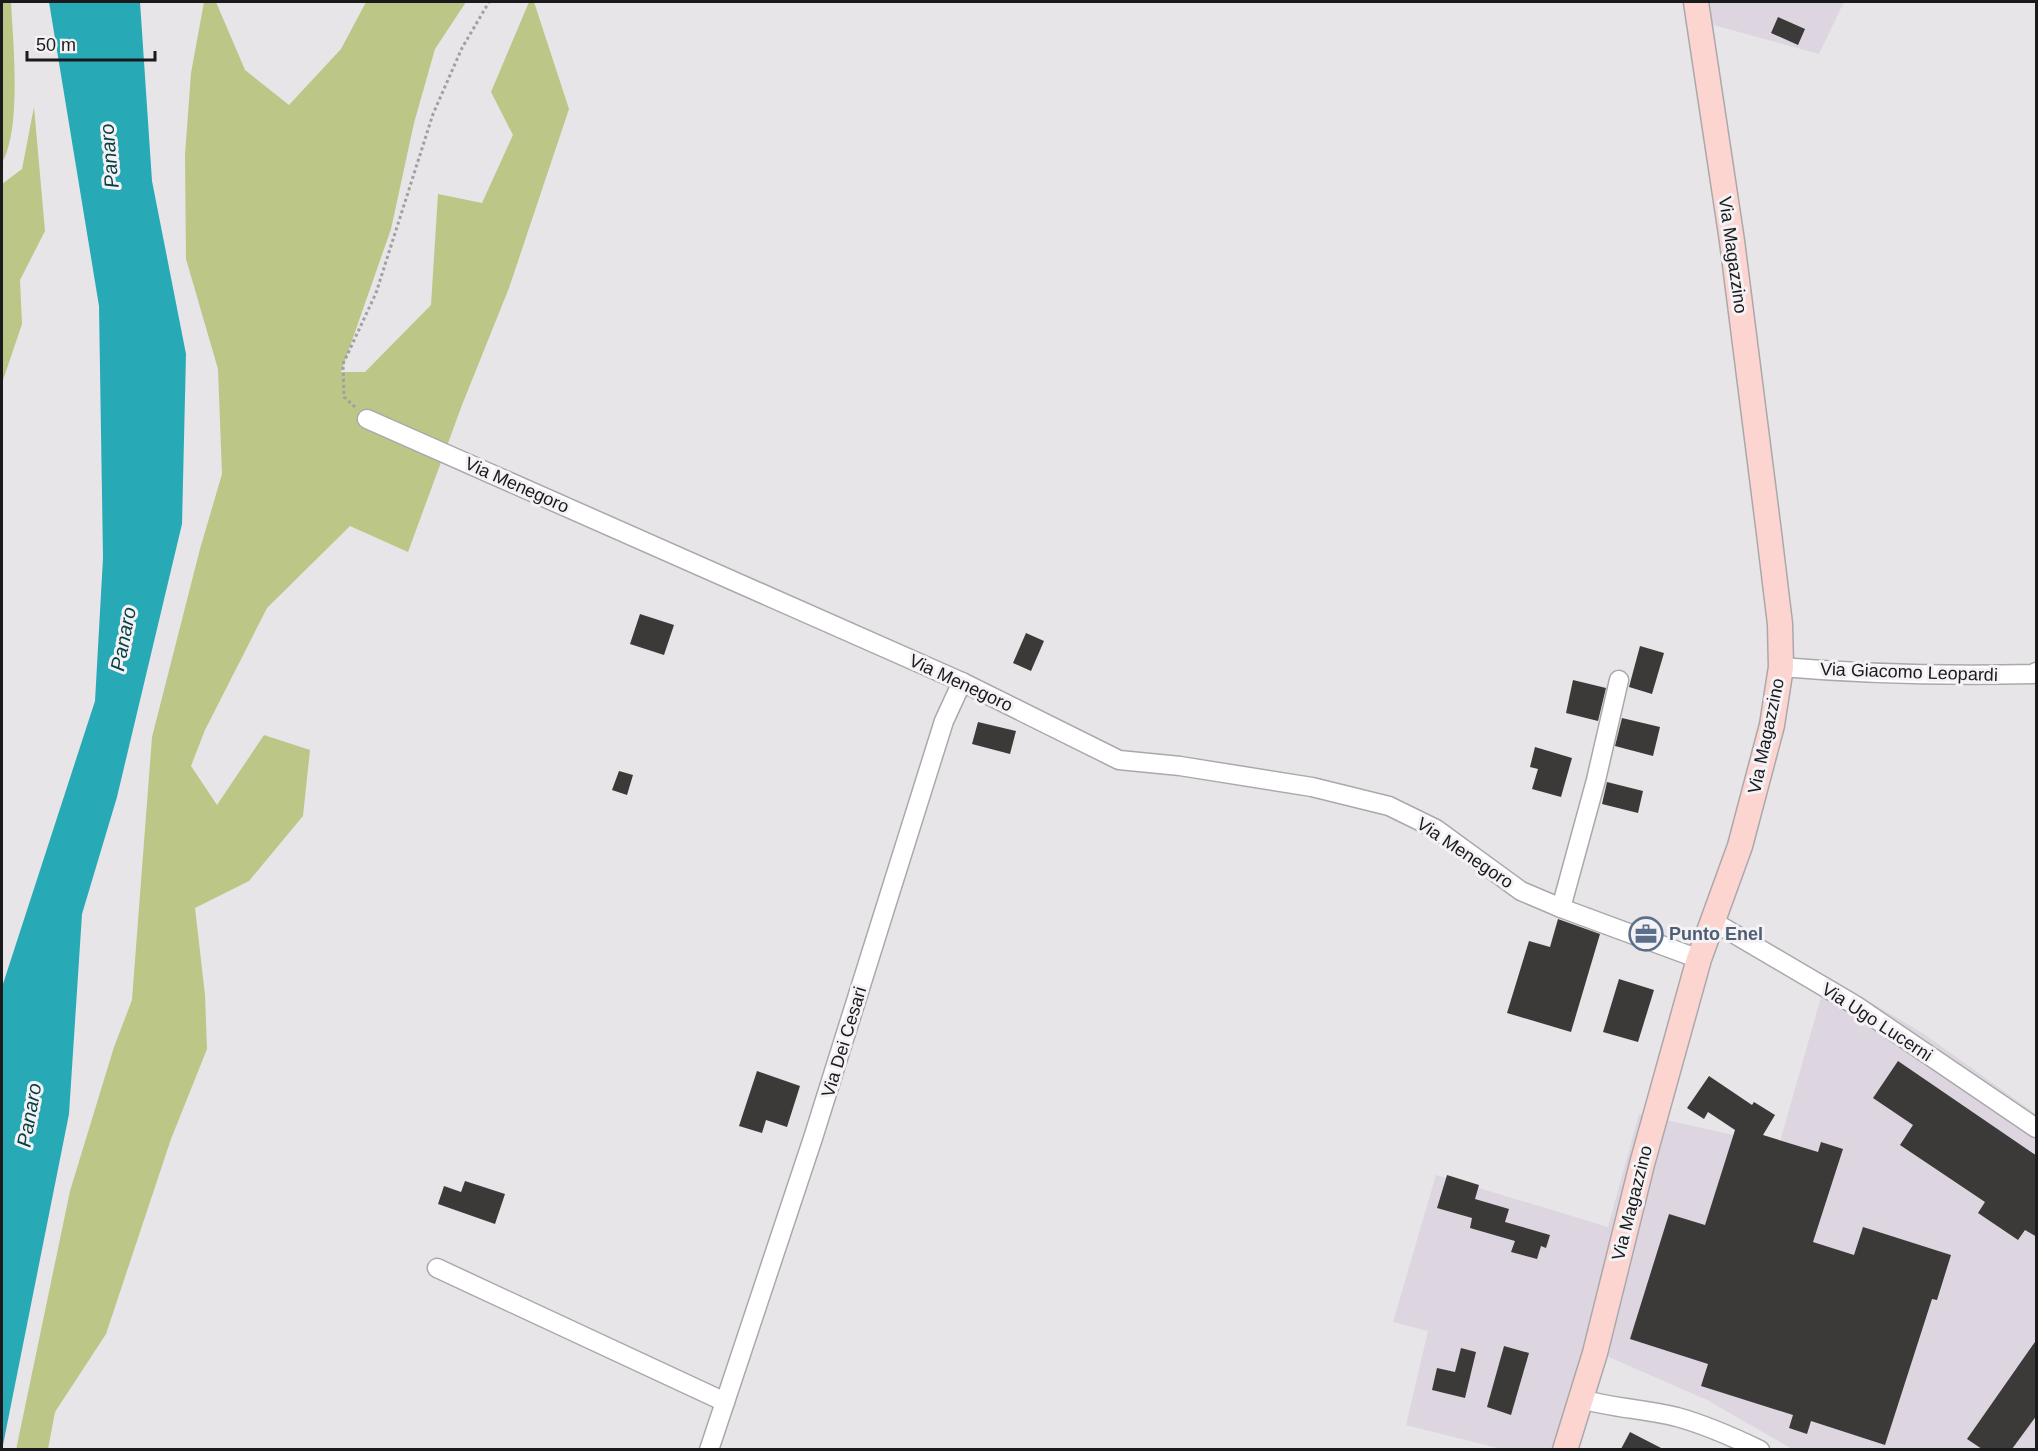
<svg xmlns="http://www.w3.org/2000/svg" width="2038" height="1451" viewBox="0 0 2038 1451" font-family="Arial,sans-serif">
<style>
.built{fill:#ddd6e0}
.green{fill:#bcc686}
.water{fill:#27aab6}
.building{fill:#3c3a38}
.lines{fill:none;stroke-linecap:round;stroke-linejoin:round}
.minor-casing{stroke:#aba8ab;stroke-width:21}
.secondary-casing{stroke:#aba8ab;stroke-width:27}
.path{stroke:#a19fa2;stroke-width:3;stroke-dasharray:3 3;stroke-linecap:butt}
.minor{stroke:#fff;stroke-width:18}
.secondary{stroke:#fcd4d0;stroke-width:24}
.labels{text-anchor:middle;stroke-width:6;stroke-linejoin:round;paint-order:stroke}
.street-label{font-size:18px;fill:#1a191b;stroke:#f4f2f5}
.service-label{font-size:18px;font-weight:bold;fill:#4e5e75;stroke:#f4f2f5;text-anchor:start}
.water-label{font-size:20px;font-style:italic;fill:#053f44;stroke:#f4f2f5}
</style>
<rect width="100%" height="100%" fill="#e7e5e8"/>
<g class="built">
<polygon points="1689,2 1844,2 1819,54 1695,20"/>
<polygon points="1827,976 1924,1034 2036,1114 2036,1449 1792,1449 1707,1400 1593,1350 1561,1449 1502,1449 1406,1425 1428,1331 1393,1322 1436,1175 1608,1227 1639,1114 1779,1145"/>
</g>
<g class="green">
<path d="M2 2H11C13 43 22 129 2 163Z"/>
<polygon points="204,2 216,2 245,70 289,105 341,49 366,2 466,2 435,49 414,123 391,229 341,372 365,372 431,305 438,194 482,203 513,135 491,92 529,2 534,2 569,109 509,288 462,405 408,552 350,526 267,608 205,730 191,766 217,805 264,735 310,750 303,816 249,881 195,908 205,995 207,1049 171,1139 106,1334 55,1412 48,1449 16,1450 70,1191 114,1047 132,1000 152,737 200,549 222,474 218,369 186,259 185,155 191,73"/>
<polygon points="34,107 45,231 20,280 22,324 2,383 2,184 22,169"/>
</g>
<polygon class="water" points="49,2 140,2 152,181 186,354 182,524 117,797 82,914 69,1114 2,1450 2,987 95,701 103,558 99,306"/>
<g class="building">
<polygon points="1778,17 1805,29 1798,45 1771,33"/>
<polygon points="640,614 674,625 664,655 630,644"/>
<polygon points="1026,633 1044,641 1031,671 1013,663"/>
<polygon points="1640,646 1664,653 1652,694 1629,687"/>
<polygon points="1573,680 1606,688 1598,721 1566,713"/>
<polygon points="1622,718 1660,727 1653,756 1615,746"/>
<polygon points="978,722 1016,731 1010,754 972,744"/>
<polygon points="1535,747 1572,758 1561,797 1532,789 1538,769 1530,767"/>
<polygon points="619,771 633,775 627,795 612,790"/>
<polygon points="1607,782 1643,791 1638,813 1602,804"/>
<polygon points="1558,919 1600,934 1571,1032 1507,1013 1529,941 1550,947"/>
<polygon points="1619,979 1654,990 1638,1042 1603,1032"/>
<polygon points="1898,1061 2037,1156 2037,1237 2025,1230 2018,1240 1978,1213 1985,1202 1900,1145 1913,1125 1873,1098"/>
<polygon points="757,1071 800,1086 787,1127 766,1120 762,1133 739,1126"/>
<polygon points="1709,1076 1752,1105 1754,1102 1775,1115 1763,1135 1818,1152 1821,1142 1843,1149 1813,1242 1854,1255 1863,1227 1951,1255 1937,1300 1932,1299 1885,1445 1811,1421 1807,1434 1789,1428 1793,1415 1701,1386 1708,1364 1630,1339 1669,1214 1705,1225 1735,1130 1708,1112 1704,1119 1687,1108"/>
<polygon points="1447,1175 1479,1185 1475,1199 1509,1209 1505,1222 1550,1235 1546,1248 1541,1246 1537,1259 1511,1252 1515,1241 1470,1228 1472,1218 1437,1208"/>
<polygon points="465,1181 505,1194 495,1224 438,1204 444,1186 461,1192"/>
<polygon points="2037,1339 2037,1415 2012,1449 1982,1449 1967,1439"/>
<polygon points="1504,1346 1529,1353 1511,1415 1487,1407"/>
<polygon points="1461,1348 1476,1352 1465,1398 1432,1390 1437,1368 1455,1372"/>
<polygon points="1630,1432 1663,1449 1621,1449"/>
</g>
<g class="lines">
<defs>
<g id="minor">
<polyline points="367,419 962,682 1119,760 1180,766 1312,787 1389,806 1436,829 1521,891 1561,908 1699,959"/>
<path d="M1781 667C1864 674 1949 676 2033 674L2036 672"/>
<polyline points="1561,908 1596,780 1619,680"/>
<polyline points="1714,922 1855,1005 2036,1128"/>
<polyline points="437,1268 725,1402"/>
<path d="M1581 1399C1612 1408 1645 1409 1677 1417 1706 1425 1733 1437 1760 1450"/>
<polyline points="709,1450 813,1138 944,721 962,682"/>
</g>
<polyline id="secondary" points="1565,1450 1595,1353 1642,1164 1699,959 1740,846 1772,725 1781,667 1780,624 1769,533 1732,241 1696,2"/>
</defs>
<use href="#minor" class="minor-casing"/>
<use href="#secondary" class="secondary-casing"/>
<polyline class="path" points="355,407 344,397 343,364 376,293 433,114 462,48 489,2"/>
<use href="#minor" class="minor"/>
<use href="#secondary" class="secondary"/>
</g>
<defs>
<symbol id="office-ring" viewBox="-11 -11 22 22"><circle r="9.5" fill="#f4f2f5" stroke="#5c6f8a" stroke-width="1.5"/><path d="M-6-3h4V-5.5h4V-3h4V5H-6ZM-1-4.5V-3h2v-1.5ZM-6 0V1H6V0Z" fill="#5c6f8a"/></symbol>
</defs>
<g fill-rule="evenodd">
<use href="#office-ring" x="1627" y="915" width="38" height="38"/>
</g>
<g class="labels">
<g class="street-label">
<text transform="translate(1733 255) rotate(82)" y="6">Via Magazzino</text>
<text transform="translate(517 485) rotate(24)" y="6">Via Menegoro</text>
<text transform="translate(1909 672) rotate(2)" y="6">Via Giacomo Leopardi</text>
<text transform="translate(961 683) rotate(25)" y="6">Via Menegoro</text>
<text transform="translate(1766 736) rotate(-78)" y="6">Via Magazzino</text>
<text transform="translate(1465 853) rotate(34)" y="6">Via Menegoro</text>
<text transform="translate(1877 1022) rotate(33)" y="6">Via Ugo Lucerni</text>
<text transform="translate(844 1042) rotate(-73)" y="6">Via Dei Cesari</text>
<text transform="translate(1632 1203) rotate(-76)" y="6">Via Magazzino</text>
</g>
<g class="service-label">
<text x="1669" y="940">Punto Enel</text>
</g>
<g class="water-label">
<text transform="translate(109 156) rotate(-95)" y="7">Panaro</text>
<text transform="translate(123 639) rotate(-79)" y="7">Panaro</text>
<text transform="translate(29 1115) rotate(-80)" y="7">Panaro</text>
</g>
</g>
<rect width="2038" height="1451" fill="none" stroke="#1a191b" stroke-width="6"/>
<path d="M27 51v9h128v-9" fill="none" stroke="#1a191b" stroke-width="3"/>
<text x="36" y="51" font-size="18" fill="#1a191b" stroke="#f4f2f5" stroke-width="4.5" paint-order="stroke">50 m</text>
</svg>
